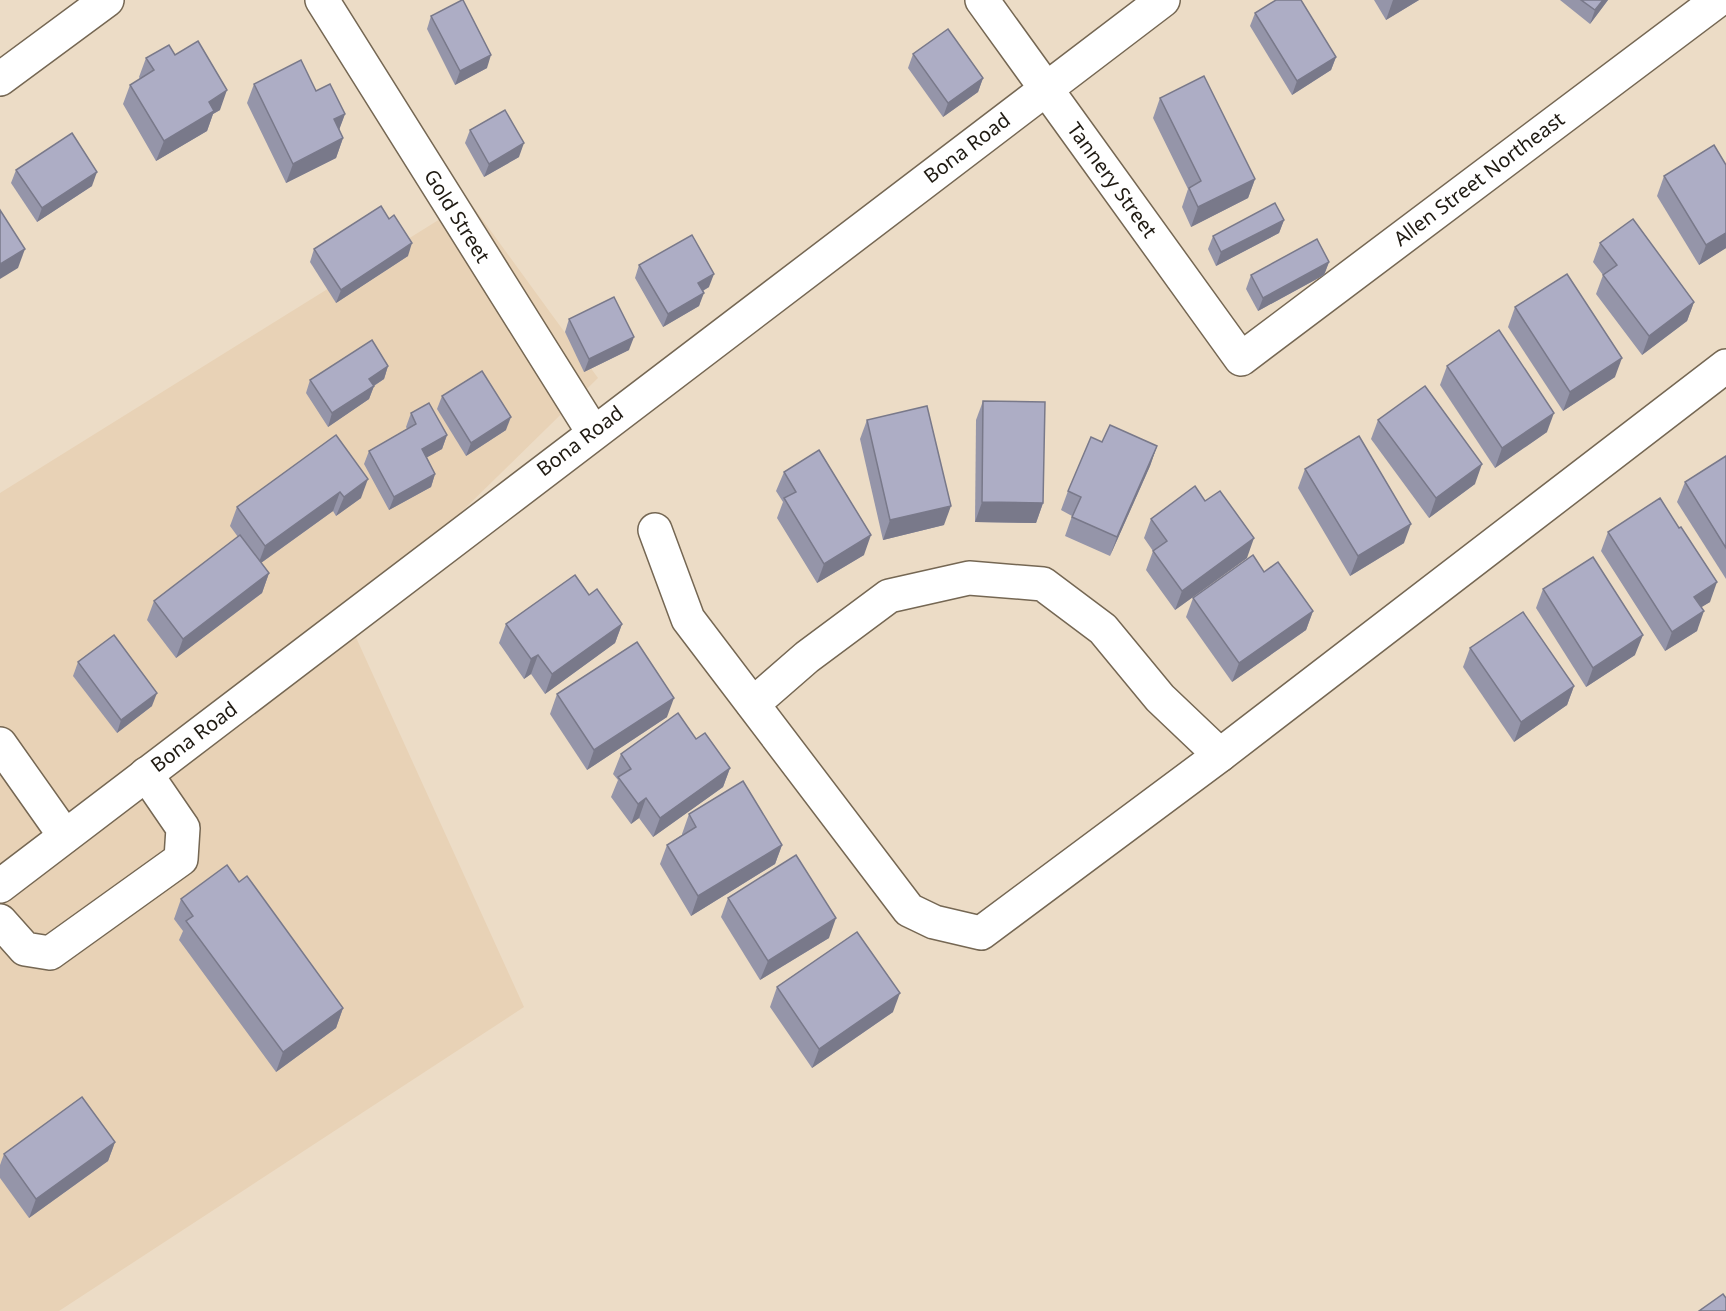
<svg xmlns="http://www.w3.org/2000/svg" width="1726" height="1311" viewBox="0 0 1726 1311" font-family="'Noto Sans',sans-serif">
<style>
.built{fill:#e8d2b6}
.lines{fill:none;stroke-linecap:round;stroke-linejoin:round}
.minor-casing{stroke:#756753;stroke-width:36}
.minor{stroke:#fff;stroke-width:33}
.wall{fill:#9595a9}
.shaded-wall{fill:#79798a}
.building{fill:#adadc5;stroke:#79798a;stroke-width:1.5}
.labels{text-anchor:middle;stroke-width:6;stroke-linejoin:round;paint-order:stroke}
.street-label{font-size:20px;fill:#1f1a12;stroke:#fff}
</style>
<rect width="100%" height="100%" fill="#ecdcc6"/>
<polygon class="built" points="469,201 598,378 349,622 524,1007 59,1311 0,1311 0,493"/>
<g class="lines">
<defs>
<g id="minor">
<polyline points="322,0 593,432"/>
<polyline points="982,0 1241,359 1718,0"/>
<polyline points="0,79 107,0"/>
<polyline points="655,530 688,619 909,910 934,922 981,933 1220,755 1726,366"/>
<polyline points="753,704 807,657 889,596 969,578 1043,584 1103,629 1160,698 1220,755"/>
<polyline points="0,744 65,836"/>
<polyline points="0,886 1163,0"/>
<polyline points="0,921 25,949 50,953 181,859 183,828 146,774"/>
</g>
</defs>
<use href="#minor" class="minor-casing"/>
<use href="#minor" class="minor"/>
</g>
<g class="wall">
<polygon points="1374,0 1419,0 1386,20"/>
<polygon points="1560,0 1608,0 1590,24"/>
<polygon points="1255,13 1336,57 1331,70 1292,95 1250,26"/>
<polygon points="431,16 487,68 455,85 427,29"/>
<polygon points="913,54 983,78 978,92 943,117 908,68"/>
<polygon points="175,55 220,110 213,114 207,131 156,161 123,104 130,85 140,79 139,77 146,58"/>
<polygon points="254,84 316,91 345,114 339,129 343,138 336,158 286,183 247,103"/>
<polygon points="1160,98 1255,179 1248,198 1191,227 1182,207 1188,189 1153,118"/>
<polygon points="470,130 519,157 484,177 465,143"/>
<polygon points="1726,165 1726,248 1699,265 1657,196 1664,176"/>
<polygon points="16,170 92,186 37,222 11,183"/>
<polygon points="1284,220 1279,233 1216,266 1208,249 1213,236"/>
<polygon points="1600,243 1694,302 1687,321 1642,355 1596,294 1603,275 1593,262"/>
<polygon points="314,249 408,256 336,303 310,262"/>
<polygon points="1329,262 1324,275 1258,311 1246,289 1251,275"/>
<polygon points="639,265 709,287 703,291 699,306 663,327 635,278"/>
<polygon points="1515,307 1615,377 1563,411 1508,327"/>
<polygon points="569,319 629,350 584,372 565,332"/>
<polygon points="388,366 384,379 374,386 369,399 328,427 306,393 310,380"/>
<polygon points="1447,366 1547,432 1495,468 1440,385"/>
<polygon points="442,396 506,430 466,456 437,409"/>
<polygon points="983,401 1043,503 1036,523 975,522 976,420"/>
<polygon points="411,413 447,435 442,449 427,457 435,474 431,487 389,510 364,464 369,451 407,429 406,427"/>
<polygon points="867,420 944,525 883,540 860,439"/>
<polygon points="1378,420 1475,484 1429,518 1371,439"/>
<polygon points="336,435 361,498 336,516 333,511 261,563 269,573 262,593 176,658 147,620 154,601 238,537 230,526 237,507"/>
<polygon points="1102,442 1157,446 1150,466 1110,556 1065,536 1072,516 1061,510 1068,491"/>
<polygon points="1726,456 1726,579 1677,502 1685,482"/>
<polygon points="1305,469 1404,543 1350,576 1298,488"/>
<polygon points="784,472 864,555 817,583 777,518 783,502 776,491"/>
<polygon points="1151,519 1247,558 1175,610 1146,570 1153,551 1144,538"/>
<polygon points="1608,532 1710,602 1701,607 1697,631 1665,651 1601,551"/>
<polygon points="1264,572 1313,611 1306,630 1232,682 1186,617 1193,598"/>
<polygon points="1543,589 1635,655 1586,687 1536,608"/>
<polygon points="589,595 622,624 615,643 545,694 531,674 524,679 499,643 506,624"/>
<polygon points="1470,648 1574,686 1567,705 1514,742 1463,667"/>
<polygon points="78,662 152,706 117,733 73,676"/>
<polygon points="557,694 667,717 587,770 550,714"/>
<polygon points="696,739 730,768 723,787 653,837 639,818 631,824 611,797 618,780 613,774 621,754"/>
<polygon points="689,814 782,845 775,864 691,916 660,864 667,845 682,835 682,834"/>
<polygon points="239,882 343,1008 336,1028 276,1072 179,940 183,931 174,919 181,899"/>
<polygon points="728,898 829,938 760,980 721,917"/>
<polygon points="777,987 893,1012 812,1068 770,1007"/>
<polygon points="115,1142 108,1161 29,1218 0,1178 0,1165 4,1154"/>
</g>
<g class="shaded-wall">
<polygon points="1393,0 1419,0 1386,20"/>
<polygon points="1603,0 1608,0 1590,24 1595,10"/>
<polygon points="491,55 487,68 455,85 460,71"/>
<polygon points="1336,57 1331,70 1292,95 1297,81"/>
<polygon points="983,78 978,92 943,117 948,103"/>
<polygon points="227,90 220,110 213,114 207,131 156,161 164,141 209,102"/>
<polygon points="345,114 338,133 334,119"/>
<polygon points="343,138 336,158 286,183 293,164"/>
<polygon points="524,143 519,157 484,177 489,164"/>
<polygon points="97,172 92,186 37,222 42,208"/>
<polygon points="1255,179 1248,198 1191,227 1198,207"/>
<polygon points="1284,220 1279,233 1216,266 1221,252"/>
<polygon points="1726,233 1726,248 1699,265 1706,245"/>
<polygon points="412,243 408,256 336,303 341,290"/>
<polygon points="25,249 18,268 0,279 0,264"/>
<polygon points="1329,262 1324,275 1258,311 1263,298"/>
<polygon points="714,274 709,287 693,296 698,283"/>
<polygon points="704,293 699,306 663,327 668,314"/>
<polygon points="1694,302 1687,321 1642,355 1649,336"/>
<polygon points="634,337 629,350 584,372 589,359"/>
<polygon points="1622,358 1615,377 1563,411 1570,392"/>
<polygon points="388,366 384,379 364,392 369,379"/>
<polygon points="374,386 369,399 328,427 332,413"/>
<polygon points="1554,413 1547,432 1495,468 1502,448"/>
<polygon points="511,417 506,430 466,456 471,443"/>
<polygon points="447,435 442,449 417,463 422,449"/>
<polygon points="1157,446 1150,466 1110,556 1117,537"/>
<polygon points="1482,464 1475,484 1429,518 1436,498"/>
<polygon points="435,474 431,487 389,510 394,497"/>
<polygon points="368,479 361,498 336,516 344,497"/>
<polygon points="340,492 333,511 258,565 265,546"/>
<polygon points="982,502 1043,503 1036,523 975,522"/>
<polygon points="951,506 944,525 883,540 890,520"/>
<polygon points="1411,524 1404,543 1350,576 1358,556"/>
<polygon points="871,535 864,555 817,583 824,564"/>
<polygon points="1254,538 1247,558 1175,610 1182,591"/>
<polygon points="269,573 262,593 176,658 183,639"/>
<polygon points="1717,582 1710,602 1687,616 1694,597"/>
<polygon points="1313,611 1306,630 1232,682 1239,663"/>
<polygon points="1704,611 1697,631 1665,651 1672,632"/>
<polygon points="622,624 615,643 545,694 552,674"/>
<polygon points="1643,635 1635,655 1586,687 1593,668"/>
<polygon points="538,655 531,674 524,679 531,659"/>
<polygon points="1574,686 1567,705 1514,742 1521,722"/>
<polygon points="157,693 152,706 117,733 121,720"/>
<polygon points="674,698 667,717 587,770 594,750"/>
<polygon points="730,768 723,787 653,837 660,818"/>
<polygon points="646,798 639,818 631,824 638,804"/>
<polygon points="782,845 775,864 691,916 698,896"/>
<polygon points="836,918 829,938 760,980 768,961"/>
<polygon points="900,993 893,1012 812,1068 819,1049"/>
<polygon points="343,1008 336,1028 276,1072 283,1052"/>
<polygon points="115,1142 108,1161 29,1218 36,1199"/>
</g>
<g class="building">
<polygon points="462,0 463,0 491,55 460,71 431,16"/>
<polygon points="1276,0 1301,0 1336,57 1297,81 1255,13"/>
<polygon points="1581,0 1603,0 1595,10"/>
<polygon points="948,29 983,78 948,103 913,54"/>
<polygon points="198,41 227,90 209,102 214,111 164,141 130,85 154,70 146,58 169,45 175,55"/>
<polygon points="301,60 316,91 330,84 345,114 334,119 343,138 293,164 254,84"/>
<polygon points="1204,76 1255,179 1198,207 1189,188 1201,181 1160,98"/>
<polygon points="505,110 524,143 489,164 470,130"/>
<polygon points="72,133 97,172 42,208 16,170"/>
<polygon points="1714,145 1726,165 1726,233 1706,245 1664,176"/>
<polygon points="1275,203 1284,220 1221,252 1213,236"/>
<polygon points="381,206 389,219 394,215 412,243 341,290 314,249"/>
<polygon points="0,210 25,249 0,264"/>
<polygon points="1633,219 1694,302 1649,336 1603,275 1617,265 1600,243"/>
<polygon points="692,235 714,274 698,283 704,293 668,314 639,265"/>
<polygon points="1317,239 1329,262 1263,298 1251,275"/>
<polygon points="1567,274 1622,358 1570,392 1515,307"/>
<polygon points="614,297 634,337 589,359 569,319"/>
<polygon points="1499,330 1554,413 1502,448 1447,366"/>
<polygon points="372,340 388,366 369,379 374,386 332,413 310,380"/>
<polygon points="482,371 511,417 471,443 442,396"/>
<polygon points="1425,386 1482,464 1436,498 1378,420"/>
<polygon points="983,401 1045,402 1043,503 982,502"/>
<polygon points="429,403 447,435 422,449 435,474 394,497 369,451 416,424 411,413"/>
<polygon points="927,406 951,506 890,520 867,420"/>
<polygon points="1110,425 1157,446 1117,537 1072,517 1081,497 1068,491 1091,437 1102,442"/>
<polygon points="336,435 368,479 344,497 340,492 265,546 237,507"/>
<polygon points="1359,436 1411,524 1358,556 1305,469"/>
<polygon points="819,450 871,535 824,564 784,498 796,492 784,472"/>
<polygon points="1726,456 1726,548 1685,482"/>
<polygon points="1195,486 1205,501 1220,491 1254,538 1182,591 1153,551 1167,541 1151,519"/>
<polygon points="1660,498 1679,528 1681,527 1717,582 1694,597 1704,611 1672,632 1608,532"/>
<polygon points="240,535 269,573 183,639 154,601"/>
<polygon points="1253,555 1264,572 1278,562 1313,611 1239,663 1193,598"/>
<polygon points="1593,557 1643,635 1593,668 1543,589"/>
<polygon points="575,575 589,595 597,589 622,624 552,674 538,655 531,659 506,624"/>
<polygon points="1523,612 1574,686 1521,722 1470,648"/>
<polygon points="114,635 157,693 121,720 78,662"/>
<polygon points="637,642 674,698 594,750 557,694"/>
<polygon points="678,713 696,739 705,733 730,768 660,818 646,798 638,804 618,777 631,769 621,754"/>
<polygon points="743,781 782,845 698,896 667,845 696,827 689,814"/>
<polygon points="796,855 836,918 768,961 728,898"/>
<polygon points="227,865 239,882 247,876 343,1008 283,1052 186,921 193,916 181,899"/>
<polygon points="857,932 900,993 819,1049 777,987"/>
<polygon points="82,1097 115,1142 36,1199 4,1154"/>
<polygon points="1723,1294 1726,1298 1726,1311 1699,1311"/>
</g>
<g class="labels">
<g class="street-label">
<text transform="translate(967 148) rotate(-37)" y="7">Bona Road</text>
<text transform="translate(1479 179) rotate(-37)" y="7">Allen Street Northeast</text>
<text transform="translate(1112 180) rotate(54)" y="7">Tannery Street</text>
<text transform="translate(457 216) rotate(58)" y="7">Gold Street</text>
<text transform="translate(580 441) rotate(-37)" y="7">Bona Road</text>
<text transform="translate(194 737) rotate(-37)" y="7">Bona Road</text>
</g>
</g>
</svg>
